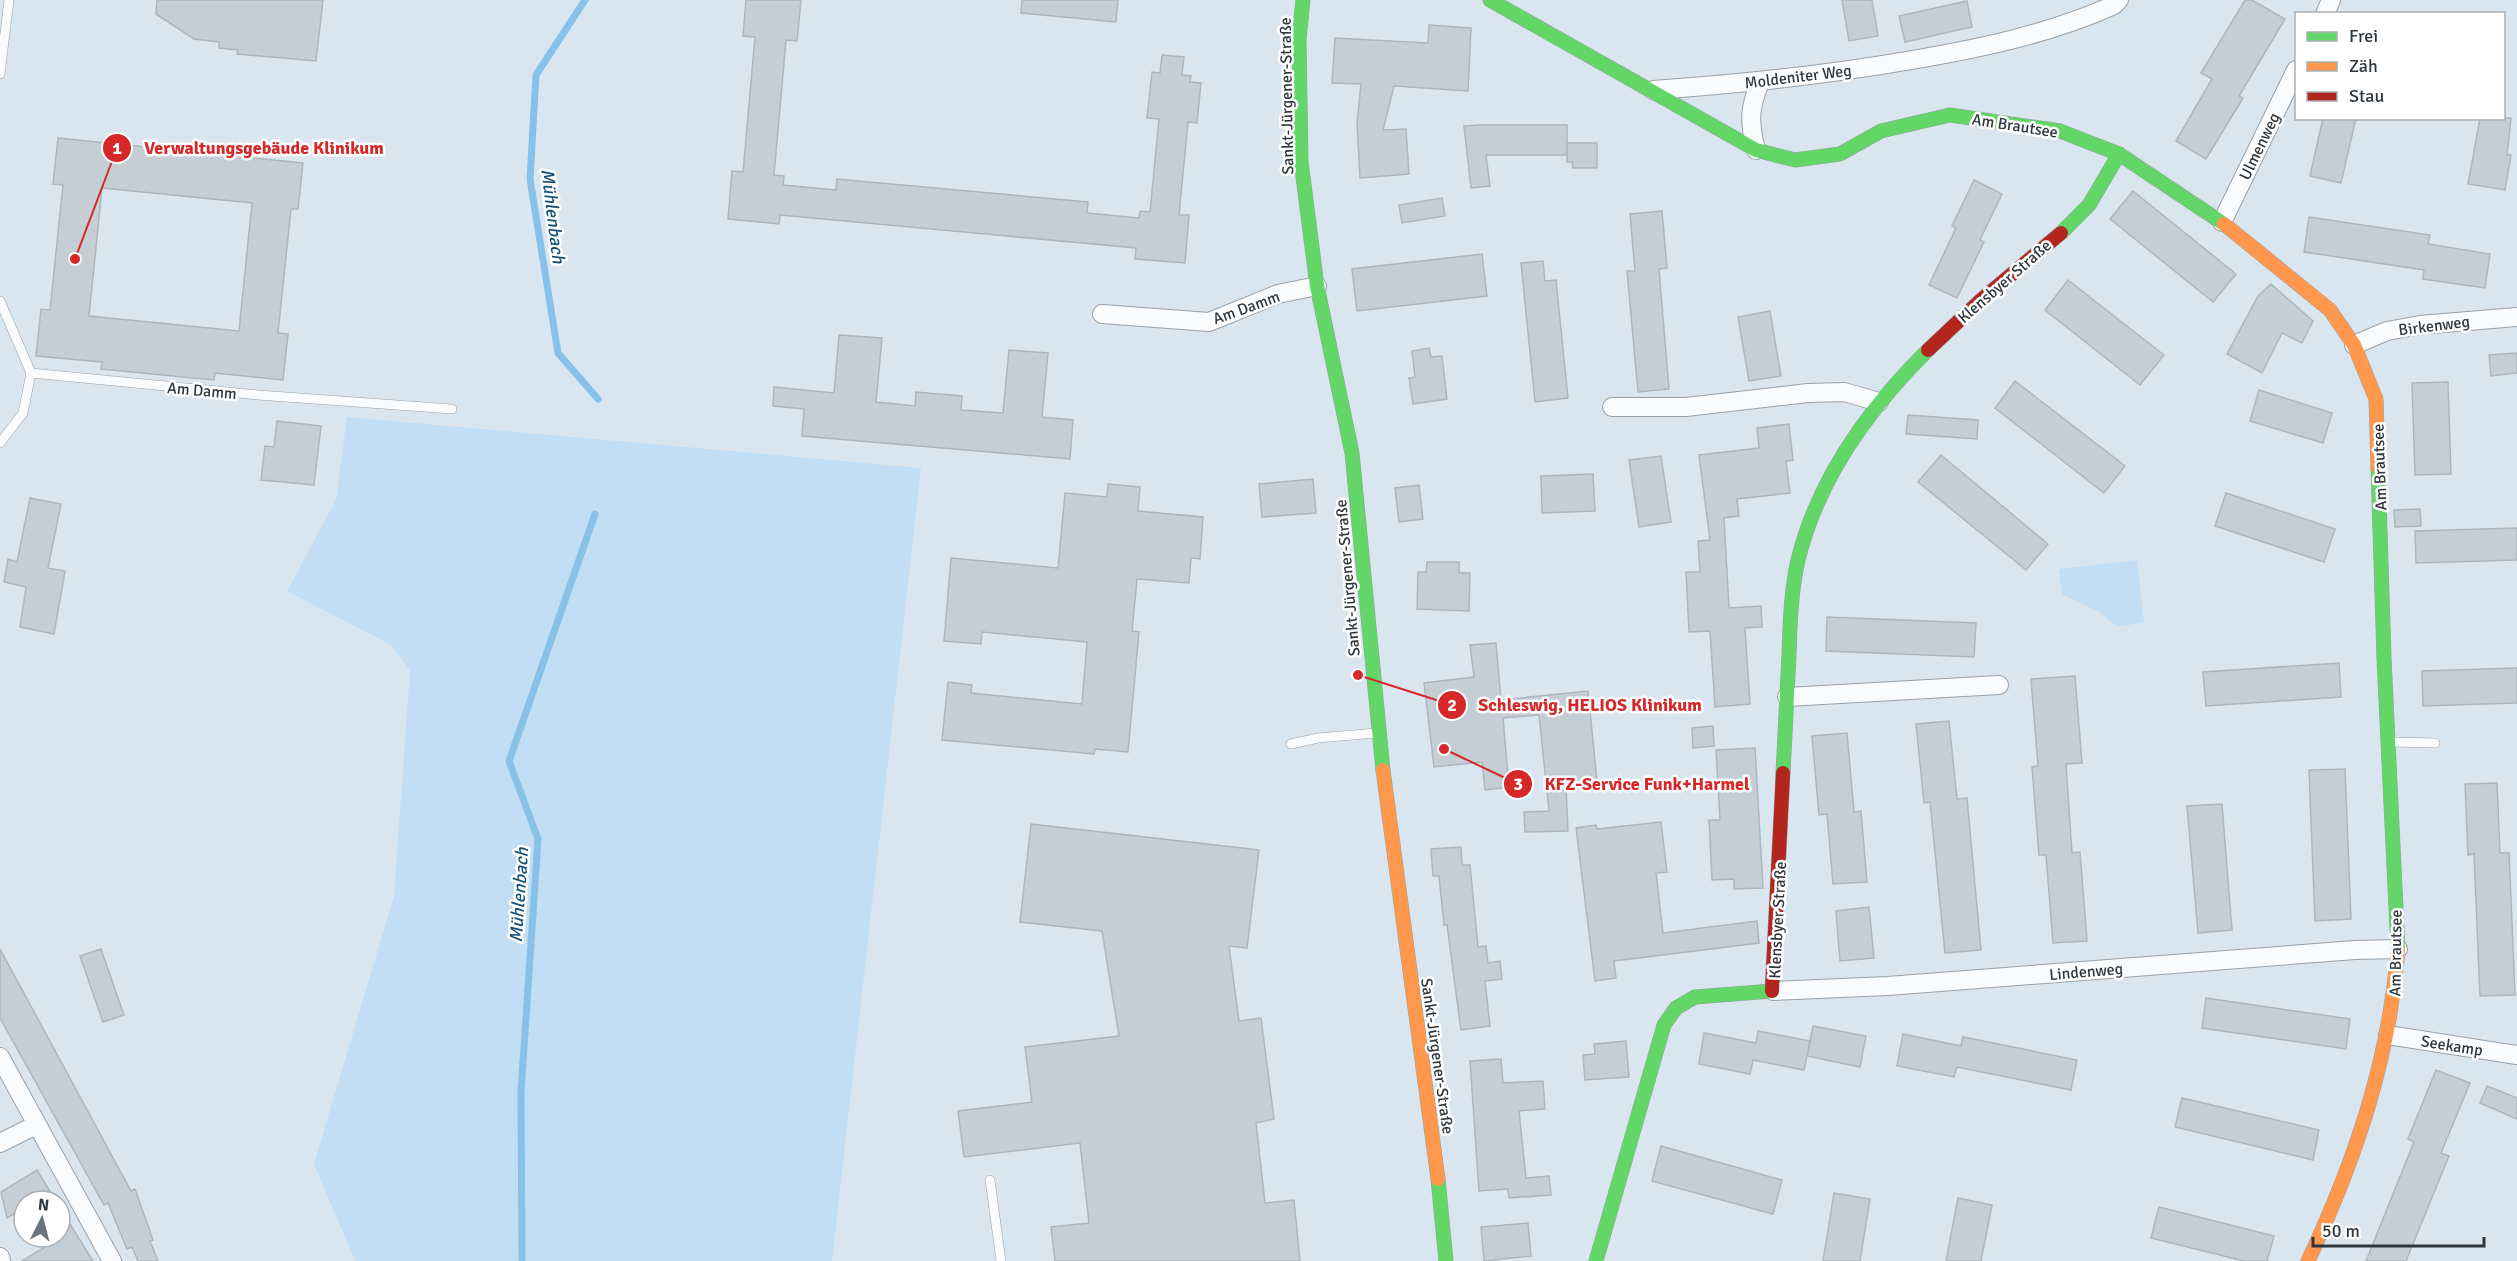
<svg xmlns="http://www.w3.org/2000/svg" width="2517" height="1261" viewBox="0 0 2517 1261" font-family="Signika,sans-serif">
<style>
.green{fill:#c1def4}
.lines{fill:none;stroke-linecap:round;stroke-linejoin:round}
.stream{stroke:#87c0e9;stroke-width:7}
.building{fill:#c4ced4;stroke:#adb6bd;stroke-width:1.5;fill-rule:evenodd}
.lane-casing{stroke:#98a1a8;stroke-width:10}
.street-casing{stroke:#98a1a8;stroke-width:20}
.fast-casing{stroke:#98a1a8;stroke-width:15}
.slow-casing{stroke:#98a1a8;stroke-width:15}
.jam-casing{stroke:#98a1a8;stroke-width:15}
.lane{stroke:#f9fbfd;stroke-width:9}
.street{stroke:#f9fbfd;stroke-width:18}
.fast{stroke:#63d668;stroke-width:14}
.slow{stroke:#ff974d;stroke-width:14}
.jam{stroke:#b3261e;stroke-width:14}
.labels{text-anchor:middle;stroke-width:5;stroke-linejoin:round;paint-order:stroke}
.street-label{font-size:16px;fill:#2e373d;stroke:#fff}
.water-label{font-size:18px;font-style:italic;fill:#165075;stroke:#fff}
.leader{fill:none;stroke:#d62828;stroke-width:2}
.callout-dot{fill:#d62828;stroke:#fff;stroke-width:2}
.mark-label{font-size:18px;text-anchor:middle;font-weight:bold;fill:#fff}
.callout-label{font-size:18px;text-anchor:middle;font-weight:bold;fill:#d62828;stroke:#fff;stroke-width:5;stroke-linejoin:round;paint-order:stroke}
</style>
<rect width="100%" height="100%" fill="#dae6ef"/>
<g class="green">
<polygon points="347,417 921,468 832,1261 355,1261 314,1164 394,896 410,670 391,645 287,591 336,500"/>
<polygon points="2137,560 2144,622 2118,627 2099,612 2062,594 2059,569"/>
</g>
<g class="lines">
<g class="stream">
<polyline points="585,0 536,75 530,179 558,353 598,399"/>
<polyline points="522,1261 521,1092 538,839 509,761 595,514"/>
</g>
</g>
<g class="building">
<polygon points="157,0 323,0 316,61 237,54 238,50 219,48 219,42 194,39 156,14"/>
<polygon points="746,0 801,0 797,41 786,40 774,175 784,176 783,185 836,190 837,179 1088,202 1087,213 1139,218 1140,211 1150,212 1159,119 1147,118 1152,72 1160,73 1162,55 1184,57 1182,75 1191,76 1190,82 1201,83 1197,123 1188,122 1179,215 1189,215 1185,263 1135,259 1136,248 780,215 779,224 728,219 732,171 743,172 755,37 743,36"/>
<polygon points="1022,0 1118,0 1116,22 1021,13"/>
<polygon points="1842,0 1872,0 1878,36 1849,41"/>
<polygon points="2245,0 2252,0 2285,19 2239,96 2243,98 2206,159 2176,141 2212,79 2201,73"/>
<polygon points="1967,1 1972,27 1905,42 1899,16"/>
<polygon points="1429,25 1471,28 1468,91 1394,86 1383,130 1406,129 1409,174 1360,178 1357,123 1361,84 1332,83 1335,38 1428,43"/>
<polygon points="2323,118 2356,118 2341,183 2310,176"/>
<polygon points="2480,118 2511,118 2507,155 2511,155 2505,190 2468,184"/>
<polygon points="1479,125 1567,125 1567,155 1486,155 1490,186 1471,188 1464,126"/>
<path d="M58 138 303 163 298 209H291L278 333 288 334 283 380 215 373 214 380 101 369 102 362 36 356 41 309 50 310 63 185 53 184ZM102 188 252 203 239 331 89 316Z"/>
<polygon points="1567,143 1597,143 1597,168 1573,168 1572,162 1567,162"/>
<polygon points="1974,180 2002,194 1980,240 1984,242 1957,298 1929,285 1956,228 1952,226"/>
<polygon points="2133,191 2236,274 2213,302 2110,219"/>
<polygon points="1442,198 1445,216 1402,223 1399,205"/>
<polygon points="1662,211 1667,268 1659,269 1669,389 1638,392 1627,271 1635,271 1630,214"/>
<polygon points="2309,217 2430,235 2428,244 2490,254 2485,288 2423,279 2424,270 2304,252"/>
<polygon points="1482,254 1487,296 1357,311 1352,269"/>
<polygon points="1543,261 1545,281 1556,280 1568,398 1535,402 1521,263"/>
<polygon points="2068,280 2164,355 2140,385 2045,310"/>
<polygon points="2271,284 2313,321 2302,343 2282,333 2262,373 2227,354 2258,296"/>
<polygon points="1770,311 1781,376 1749,381 1738,317"/>
<polygon points="839,335 882,338 876,402 915,406 916,392 962,396 961,410 1003,413 1009,350 1048,353 1042,417 1073,420 1070,459 802,436 804,409 773,406 774,387 834,393"/>
<polygon points="1429,348 1431,357 1442,356 1447,399 1413,404 1409,378 1415,377 1412,351"/>
<polygon points="2517,353 2517,373 2491,376 2489,355"/>
<polygon points="2015,381 2125,466 2104,493 1995,408"/>
<polygon points="2448,382 2451,474 2415,475 2412,383"/>
<polygon points="2259,390 2332,413 2323,443 2250,421"/>
<polygon points="1908,415 1978,420 1977,439 1906,434"/>
<polygon points="277,421 321,426 314,485 261,480 265,446 274,447"/>
<polygon points="1789,424 1793,460 1786,461 1790,493 1737,499 1739,516 1724,518 1729,608 1761,606 1762,627 1745,628 1750,704 1715,707 1710,631 1689,632 1686,572 1700,572 1698,541 1710,540 1699,455 1759,448 1757,428"/>
<polygon points="1941,455 2048,544 2026,570 1918,482"/>
<polygon points="1661,456 1671,522 1639,527 1629,460"/>
<polygon points="1593,474 1595,511 1542,513 1541,476"/>
<polygon points="1313,479 1316,513 1262,517 1259,484"/>
<polygon points="1108,484 1140,487 1138,511 1203,517 1200,559 1191,558 1189,583 1137,579 1132,631 1139,632 1128,752 1095,749 1094,754 942,740 948,682 972,685 971,693 1082,704 1087,642 982,632 981,644 944,641 951,558 1058,568 1065,493 1107,497"/>
<polygon points="1419,485 1423,519 1399,522 1395,488"/>
<polygon points="2226,493 2335,529 2324,562 2215,526"/>
<polygon points="30,498 61,504 48,568 65,571 54,634 20,627 26,587 4,582 8,559 17,562"/>
<polygon points="2420,509 2421,526 2395,527 2394,510"/>
<polygon points="2517,528 2517,560 2416,563 2415,531"/>
<polygon points="1427,562 1459,562 1459,573 1470,573 1469,611 1417,609 1418,572 1426,572"/>
<polygon points="1827,617 1976,623 1974,657 1826,651"/>
<polygon points="1496,643 1501,700 1588,691 1597,781 1566,784 1568,831 1525,832 1524,812 1549,811 1539,715 1503,718 1509,787 1485,790 1482,762 1434,767 1424,683 1474,677 1470,645"/>
<polygon points="2339,663 2341,697 2206,706 2203,672"/>
<polygon points="2517,668 2517,703 2423,706 2422,671"/>
<polygon points="2075,676 2082,763 2066,764 2072,853 2080,852 2087,941 2053,943 2046,855 2039,855 2032,767 2038,766 2031,679"/>
<polygon points="1949,721 1957,799 1967,798 1981,950 1945,953 1930,802 1924,803 1916,724"/>
<polygon points="1713,726 1714,746 1693,748 1692,728"/>
<polygon points="1847,733 1854,812 1861,811 1867,882 1833,884 1827,814 1819,815 1812,736"/>
<polygon points="1755,748 1763,888 1734,889 1734,879 1712,880 1709,820 1720,820 1716,750"/>
<polygon points="2345,769 2351,919 2315,921 2309,770"/>
<polygon points="2497,783 2500,853 2509,853 2515,995 2480,996 2474,854 2468,855 2465,784"/>
<polygon points="2222,804 2232,930 2198,933 2187,806"/>
<polygon points="1661,822 1667,872 1656,873 1663,933 1757,921 1759,943 1614,961 1616,978 1595,981 1576,828 1596,825 1597,829"/>
<polygon points="1031,824 1259,850 1247,948 1229,946 1239,1021 1261,1018 1274,1119 1256,1123 1265,1203 1294,1200 1300,1261 1055,1261 1051,1227 1089,1223 1080,1143 964,1157 958,1111 1032,1102 1025,1047 1119,1036 1102,931 1020,922"/>
<polygon points="1461,847 1462,865 1470,865 1478,947 1486,946 1488,963 1500,961 1502,979 1485,981 1490,1026 1461,1030 1447,925 1444,925 1439,876 1433,876 1431,849"/>
<polygon points="1869,907 1874,958 1840,961 1836,911"/>
<polygon points="0,949 131,1191 135,1189 153,1240 150,1241 158,1261 138,1261 132,1247 127,1249 108,1203 104,1205 0,1018"/>
<polygon points="101,949 124,1015 103,1022 80,956"/>
<polygon points="2206,998 2350,1019 2346,1049 2202,1028"/>
<polygon points="1813,1026 1866,1036 1860,1067 1807,1056"/>
<polygon points="1758,1031 1810,1041 1804,1070 1753,1060 1750,1074 1699,1064 1704,1033 1756,1043"/>
<polygon points="1903,1034 1961,1046 1963,1037 2077,1060 2071,1090 1957,1067 1954,1077 1897,1066"/>
<polygon points="1626,1041 1629,1077 1585,1080 1583,1055 1595,1054 1594,1044"/>
<polygon points="1501,1059 1503,1083 1543,1081 1545,1109 1519,1111 1526,1178 1549,1176 1551,1195 1509,1198 1508,1189 1479,1191 1470,1061"/>
<polygon points="2436,1070 2470,1083 2441,1153 2449,1156 2406,1261 2366,1261 2414,1142 2408,1139"/>
<polygon points="2487,1086 2517,1098 2517,1119 2480,1103"/>
<polygon points="2182,1098 2319,1130 2313,1160 2175,1127"/>
<polygon points="1661,1146 1782,1180 1773,1214 1652,1181"/>
<polygon points="37,1170 56,1201 24,1201 24,1208 7,1218 1,1192"/>
<polygon points="1834,1193 1870,1199 1860,1261 1823,1261"/>
<polygon points="1958,1198 1992,1205 1981,1261 1946,1261"/>
<polygon points="2159,1207 2274,1236 2267,1261 2244,1261 2151,1238"/>
<polygon points="60,1208 93,1261 22,1261 50,1244 46,1237 60,1237"/>
<polygon points="1528,1223 1531,1256 1484,1261 1481,1227"/>
</g>
<g class="lines">
<defs>
<g id="lane">
<polyline points="0,74 9,0"/>
<polyline points="0,301 31,373"/>
<polyline points="31,373 258,395 452,409"/>
<polyline points="0,443 23,413 31,373"/>
<polyline points="2391,742 2435,743"/>
<polyline points="1291,744 1318,738 1376,733"/>
<polyline points="990,1180 1001,1261"/>
</g>
<g id="street">
<polyline points="2325,14 2331,0"/>
<path d="M1653 90C1740 84 1826 75 1912 60 1982 48 2049 34 2114 5L2119 0"/>
<path d="M1756 150C1749 122 1749 109 1760 82"/>
<polyline points="2222,222 2296,70"/>
<polyline points="1102,314 1209,322 1278,294 1317,286"/>
<polyline points="2354,345 2387,331 2420,325 2517,317"/>
<polyline points="1612,407 1686,407 1808,393 1844,392 1879,402"/>
<polyline points="1787,697 1999,685"/>
<polyline points="1773,991 1888,986 2355,950 2398,949"/>
<polyline points="2388,1035 2517,1055"/>
<polyline points="0,1057 112,1261"/>
<polyline points="0,1143 36,1125"/>
<polyline points="0,1257 1,1261"/>
</g>
<g id="fast">
<polyline points="1303,0 1299,39 1301,161 1317,286 1352,453 1383,770"/>
<polyline points="1490,0 1756,150 1795,160 1840,154 1881,131 1950,115 2060,131 2119,154 2224,224"/>
<polyline points="2061,233 2089,205 2119,154"/>
<polyline points="2378,467 2384,658 2398,950"/>
<path d="M1783 773C1785 734 1787 695 1789 655 1790 623 1791 591 1798 560 1818 479 1869 408 1928 350"/>
<polyline points="1438,1179 1446,1261"/>
<polyline points="1596,1261 1664,1025 1676,1008 1695,997 1772,991"/>
</g>
<g id="slow">
<polyline points="2224,224 2330,310 2354,345 2376,399 2378,467"/>
<polyline points="1383,770 1438,1179"/>
<path d="M2308 1261C2355 1161 2389 1061 2398 950"/>
</g>
<g id="jam">
<polyline points="1928,350 1981,300 2061,233"/>
<polyline points="1772,991 1783,773"/>
</g>
</defs>
<use href="#lane" class="lane-casing"/>
<use href="#street" class="street-casing"/>
<use href="#fast" class="fast-casing"/>
<use href="#slow" class="slow-casing"/>
<use href="#jam" class="jam-casing"/>
<use href="#lane" class="lane"/>
<use href="#street" class="street"/>
<use href="#fast" class="fast"/>
<use href="#slow" class="slow"/>
<use href="#jam" class="jam"/>
</g>
<g class="labels">
<g class="street-label">
<text transform="translate(1798 76) rotate(-7)" y="6">Moldeniter Weg</text>
<text transform="translate(1286 96) rotate(-91)" y="6">Sankt-Jürgener-Straße</text>
<text transform="translate(2015 125) rotate(9)" y="6">Am Brautsee</text>
<text transform="translate(2259 146) rotate(-64)" y="6">Ulmenweg</text>
<text transform="translate(2004 281) rotate(-41)" y="6">Klensbyer Straße</text>
<text transform="translate(1246 307) rotate(-20)" y="6">Am Damm</text>
<text transform="translate(2434 325) rotate(-7)" y="6">Birkenweg</text>
<text transform="translate(202 390) rotate(5)" y="6">Am Damm</text>
<text transform="translate(2379 467) rotate(-92)" y="6">Am Brautsee</text>
<text transform="translate(1347 578) rotate(-95)" y="6">Sankt-Jürgener-Straße</text>
<text transform="translate(1777 920) rotate(-87)" y="6">Klensbyer Straße</text>
<text transform="translate(2395 953) rotate(-89)" y="6">Am Brautsee</text>
<text transform="translate(2086 971) rotate(-5)" y="6">Lindenweg</text>
<text transform="translate(2452 1045) rotate(9)" y="6">Seekamp</text>
<text transform="translate(1438 1056) rotate(82)" y="6">Sankt-Jürgener-Straße</text>
</g>
<g class="water-label">
<text transform="translate(553 216) rotate(83)" y="6">Mühlenbach</text>
<text transform="translate(519 895) rotate(-86)" y="6">Mühlenbach</text>
</g>
</g>
<path class="leader" d="M75 259L117 148M1358 675L1452 705M1444 749L1518 784"/>
<g class="callout-dot">
<circle cx="75" cy="259" r="6"/>
<circle cx="1358" cy="675" r="6"/>
<circle cx="1444" cy="749" r="6"/>
<circle cx="117" cy="148" r="15"/>
<circle cx="1452" cy="705" r="15"/>
<circle cx="1518" cy="784" r="15"/>
</g>
<g class="mark-label">
<text x="117" y="154">1</text>
<text x="1452" y="711">2</text>
<text x="1518" y="790">3</text>
</g>
<g class="callout-label">
<text x="264" y="154">Verwaltungsgebäude Klinikum</text>
<text x="1590" y="711">Schleswig, HELIOS Klinikum</text>
<text x="1647" y="790">KFZ-Service Funk+Harmel</text>
</g>
<rect x="2295" y="12" width="210" height="108" fill="#ffffff" stroke="#abafb1" stroke-width="1.5"/>
<rect x="2307" y="32" width="30" height="9" fill="#63d668" stroke="#abafb1" stroke-width="1.5"/>
<text x="2349" y="42" font-size="18" fill="#2e373d">Frei</text>
<rect x="2307" y="62" width="30" height="9" fill="#ff974d" stroke="#abafb1" stroke-width="1.5"/>
<text x="2349" y="72" font-size="18" fill="#2e373d">Zäh</text>
<rect x="2307" y="92" width="30" height="9" fill="#b3261e" stroke="#abafb1" stroke-width="1.5"/>
<text x="2349" y="102" font-size="18" fill="#2e373d">Stau</text>
<g transform="translate(42 1219) rotate(6)"><circle r="28" fill="#ffffff" stroke="#abafb1" stroke-width="1.5"/>
<path d="M0-4.5L10 22L0 15L-10 22Z" fill="#6a747b"/>
<text y="-9" font-size="16" font-weight="bold" text-anchor="middle" fill="#2e373d">N</text>
</g>
<path d="M2313 1237v9h171v-9" fill="none" stroke="#2e373d" stroke-width="3"/>
<text x="2322" y="1237" font-size="18" fill="#2e373d" stroke="#ffffff" stroke-width="4.5" paint-order="stroke">50 m</text>
</svg>
